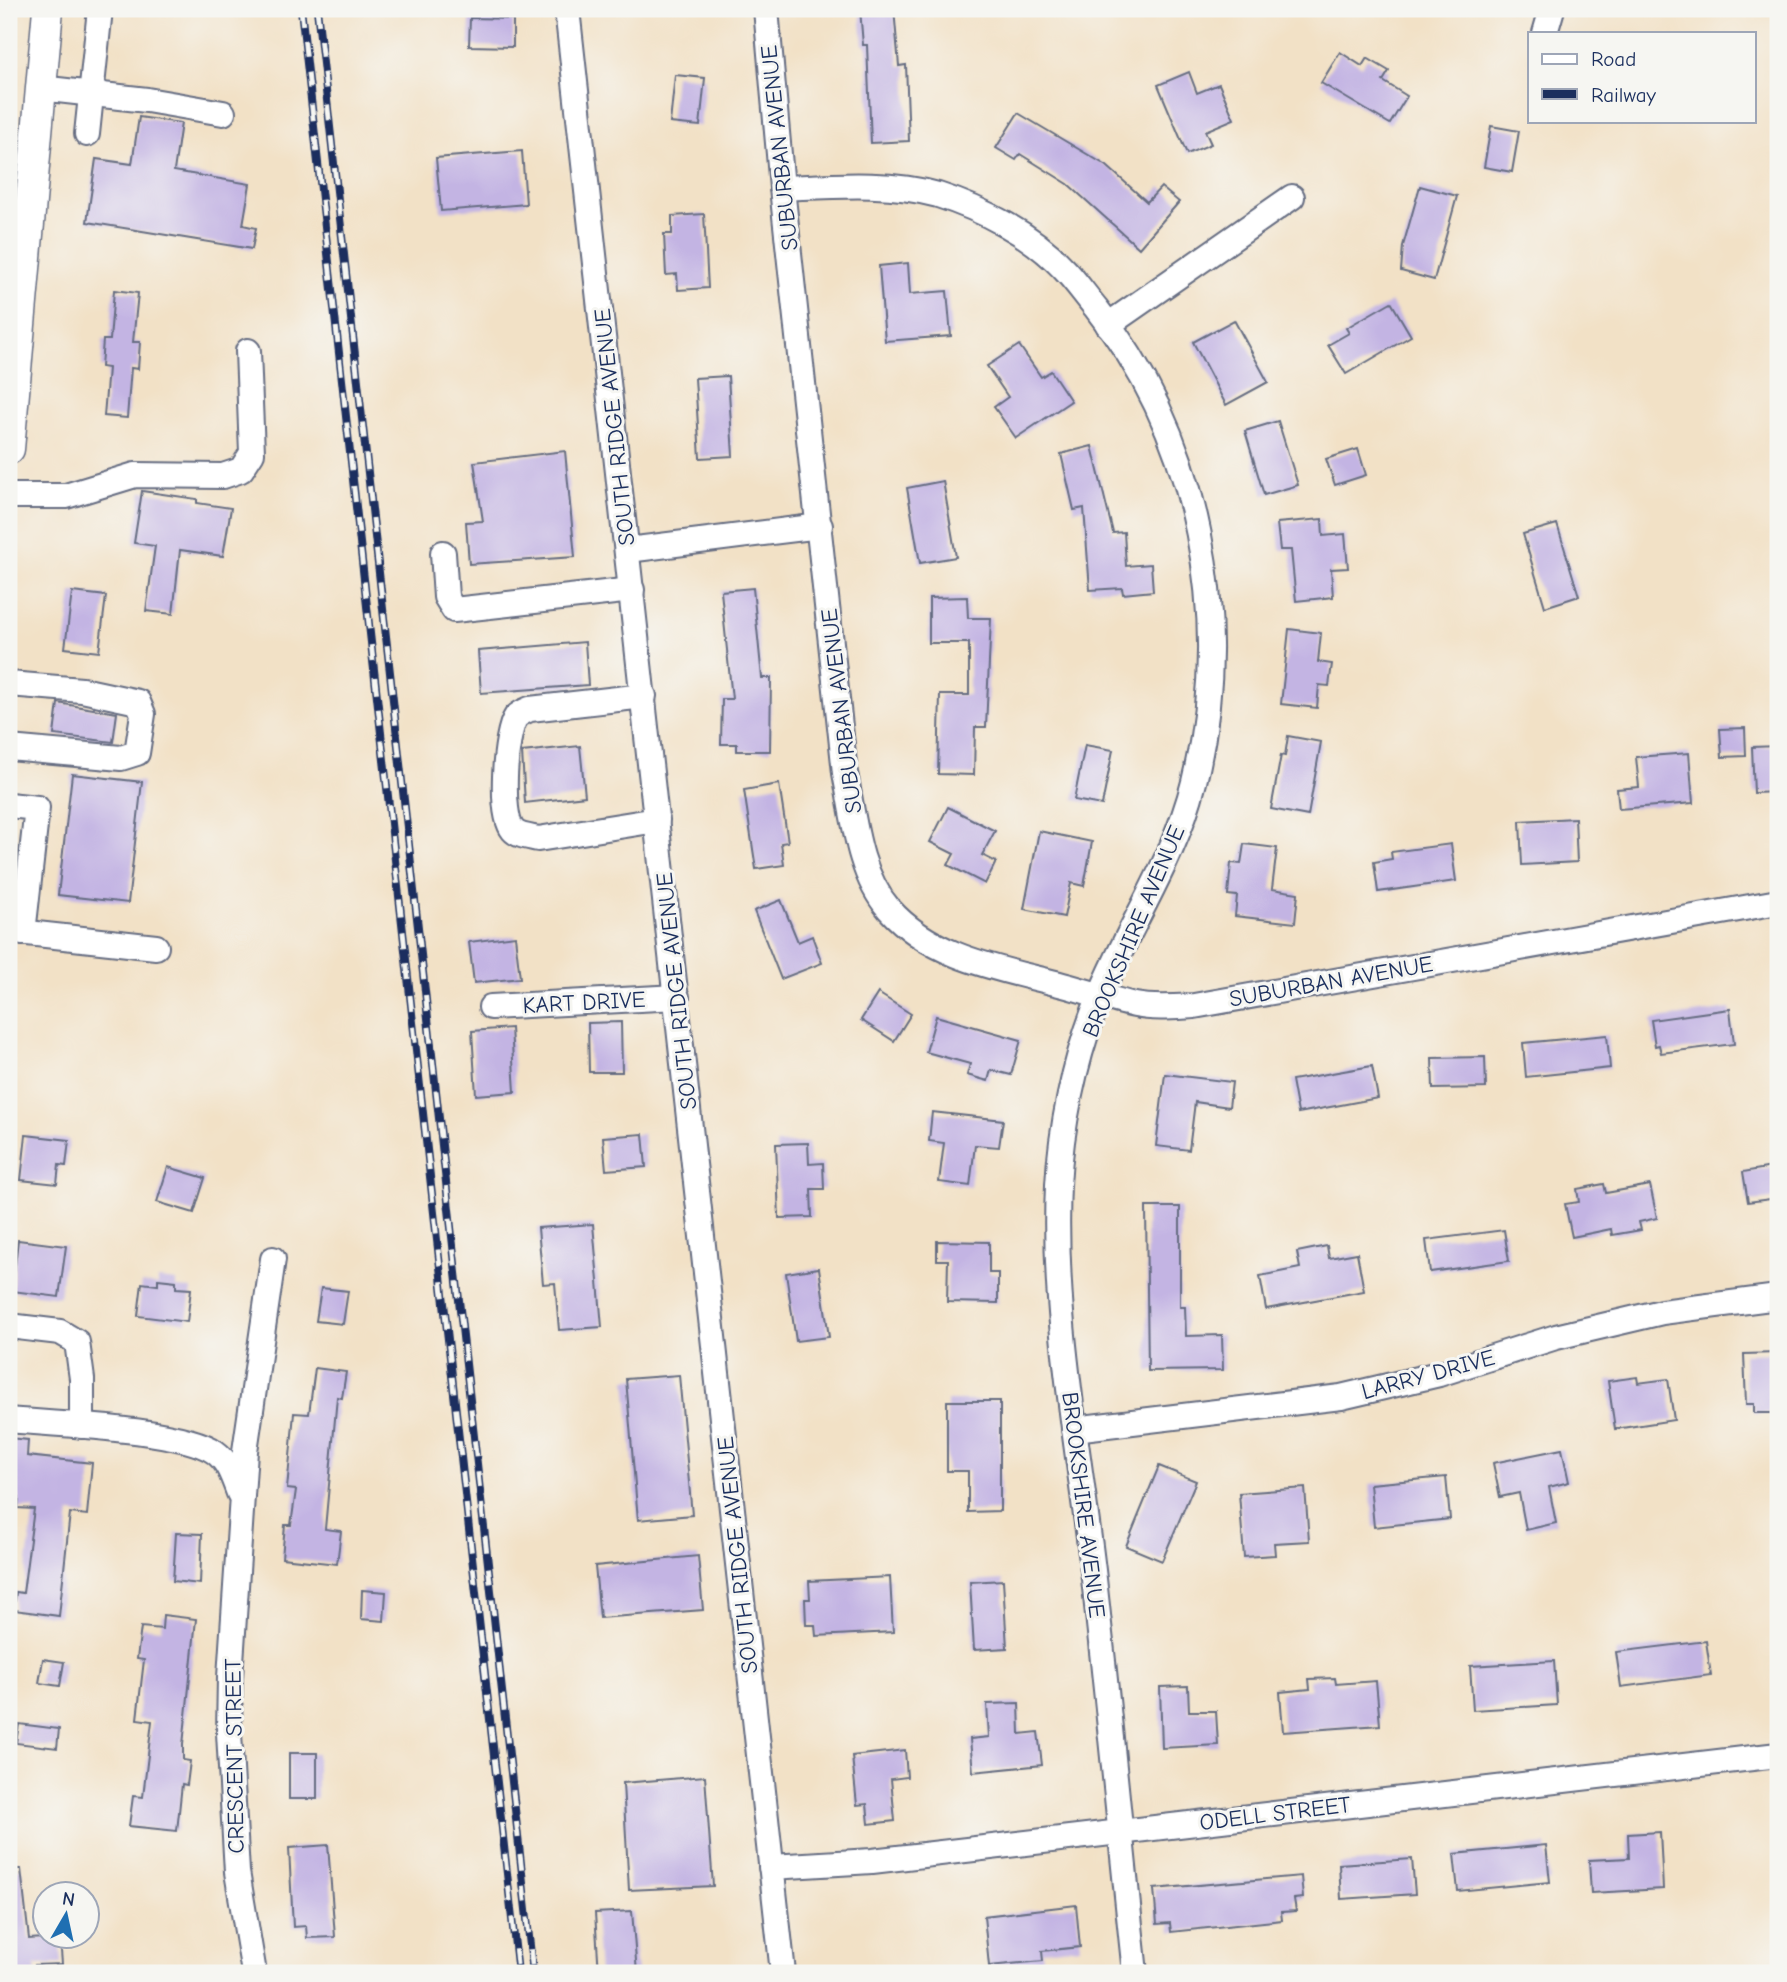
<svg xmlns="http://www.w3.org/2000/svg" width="1787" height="1982" viewBox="0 0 1787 1982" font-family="'Comic Neue',sans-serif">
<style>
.building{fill:#c3b4e3}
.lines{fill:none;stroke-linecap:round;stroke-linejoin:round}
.minor-casing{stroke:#666d82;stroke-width:28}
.major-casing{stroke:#666d82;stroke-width:33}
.minor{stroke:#fff;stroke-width:24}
.major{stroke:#fff;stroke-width:30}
.rail-casing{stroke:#1b2f5e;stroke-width:8}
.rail{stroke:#f6f6f2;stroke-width:5;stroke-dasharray:16;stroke-linecap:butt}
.labels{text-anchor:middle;stroke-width:6;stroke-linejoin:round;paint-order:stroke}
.street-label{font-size:23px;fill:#1b2f5e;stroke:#f6f6f2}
</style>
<rect width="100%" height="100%" fill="#f6f6f2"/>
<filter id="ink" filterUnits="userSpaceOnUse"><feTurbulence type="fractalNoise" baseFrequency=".0143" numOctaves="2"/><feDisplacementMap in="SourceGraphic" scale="14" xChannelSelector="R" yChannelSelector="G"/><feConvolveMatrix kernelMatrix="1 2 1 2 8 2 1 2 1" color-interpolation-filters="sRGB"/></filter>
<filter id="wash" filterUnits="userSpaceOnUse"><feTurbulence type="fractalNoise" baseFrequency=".00686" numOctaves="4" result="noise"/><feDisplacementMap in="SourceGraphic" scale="28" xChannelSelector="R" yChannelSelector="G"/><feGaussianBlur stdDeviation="1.57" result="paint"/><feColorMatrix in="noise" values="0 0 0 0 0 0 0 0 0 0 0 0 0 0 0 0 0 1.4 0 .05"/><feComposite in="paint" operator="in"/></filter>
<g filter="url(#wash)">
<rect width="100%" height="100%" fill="#f2e1c6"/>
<g id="blocks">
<g class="building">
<polygon points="860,9 894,9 899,66 906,65 909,141 871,143 867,45 863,45"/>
<polygon points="470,18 513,19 513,47 469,46"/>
<polygon points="1340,52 1362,66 1367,58 1389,71 1383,81 1407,96 1390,124 1321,83"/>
<polygon points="1189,72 1197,93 1219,84 1234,119 1205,131 1211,144 1187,154 1158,85"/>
<polygon points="675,75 705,78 700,126 670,123"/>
<polygon points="1018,113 1107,166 1147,202 1161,187 1179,202 1139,248 1068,184 1020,154 1016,160 996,148"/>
<polygon points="139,117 181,123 174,171 250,184 243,225 256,228 252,249 87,222 96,159 132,164"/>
<polygon points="1491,126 1519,131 1512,172 1484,167"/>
<polygon points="522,151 526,204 441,211 436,158"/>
<polygon points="1420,186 1457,196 1434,280 1401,271 1403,246"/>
<polygon points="704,214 708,288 678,290 677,274 666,275 664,234 672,234 672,216"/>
<polygon points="908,263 910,294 947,291 951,336 885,341 879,266"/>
<polygon points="114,290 138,293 133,342 140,342 138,369 131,368 127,418 104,416 108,368 101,367 103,340 110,340"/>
<polygon points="1391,302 1411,336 1346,374 1328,345 1349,333 1346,328"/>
<polygon points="1234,320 1268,382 1226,405 1193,342"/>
<polygon points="1019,345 1041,377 1051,371 1071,401 1016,438 994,407 1008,397 987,366"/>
<polygon points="728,376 733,456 700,458 695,378"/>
<polygon points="1278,421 1298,485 1264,495 1245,431"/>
<polygon points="1092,446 1113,533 1124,532 1126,566 1151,564 1153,591 1123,594 1122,588 1090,590 1084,508 1074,510 1061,454"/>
<polygon points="1358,449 1366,475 1335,485 1326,459"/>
<polygon points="565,451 575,557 469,564 466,522 483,521 474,462"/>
<polygon points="943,481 956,557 920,563 907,488"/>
<polygon points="142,491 197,499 197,503 231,508 223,556 180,550 173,614 146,611 155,546 134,543"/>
<polygon points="1322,519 1323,536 1345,534 1348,568 1331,569 1333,597 1296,601 1291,550 1280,550 1277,523"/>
<polygon points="1557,524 1579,596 1545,607 1523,534"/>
<polygon points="753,588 762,678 771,678 770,751 737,751 737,744 721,744 722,699 732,699 721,591"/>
<polygon points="72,592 106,596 99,652 65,648"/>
<polygon points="967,597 968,618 991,618 986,727 975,727 974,775 938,774 940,695 969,695 969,643 929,643 929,598"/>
<polygon points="1289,629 1321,633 1318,662 1332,664 1329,686 1319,685 1317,708 1281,704"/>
<polygon points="585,642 588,685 481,693 478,651"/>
<polygon points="58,703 117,713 113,742 54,735"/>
<polygon points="1745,728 1746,756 1722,757 1720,729"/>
<polygon points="1288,736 1321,742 1308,816 1271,809 1281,755 1285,756"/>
<polygon points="1085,745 1113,750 1102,805 1074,800"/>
<polygon points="580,746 585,796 525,803 522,752"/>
<polygon points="1778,746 1778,792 1754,793 1752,747"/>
<polygon points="1689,753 1693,803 1619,809 1617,789 1639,787 1636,757"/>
<polygon points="72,774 142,782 128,903 58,895"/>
<polygon points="779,784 788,842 781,843 784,865 756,869 744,790"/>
<polygon points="948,807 995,831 982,855 996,862 985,884 948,865 954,854 930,842"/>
<polygon points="1575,818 1577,862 1522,865 1520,821"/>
<polygon points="1039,831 1092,842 1084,886 1071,883 1064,917 1024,909"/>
<polygon points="1244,844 1277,848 1272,889 1298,893 1295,923 1235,916 1237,896 1228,895 1231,863 1241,864"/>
<polygon points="1451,844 1456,881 1378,892 1374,862 1392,859 1391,852"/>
<polygon points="781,900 798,942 812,936 822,963 781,979 754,911"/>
<polygon points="515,936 520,978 474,983 469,942"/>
<polygon points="878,993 911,1014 894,1041 861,1020"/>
<polygon points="1730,1009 1734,1044 1661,1053 1659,1045 1655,1046 1651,1020"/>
<polygon points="936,1016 1021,1040 1011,1075 991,1070 988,1081 967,1075 970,1064 926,1052"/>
<polygon points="621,1022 622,1072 589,1072 588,1023"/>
<polygon points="511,1028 515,1092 476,1095 472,1031"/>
<polygon points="1607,1035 1610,1068 1526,1077 1523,1043"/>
<polygon points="1485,1057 1486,1088 1433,1089 1432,1058"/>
<polygon points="1372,1066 1378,1098 1298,1113 1292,1080"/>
<polygon points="1165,1074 1232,1082 1229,1107 1195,1102 1189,1150 1156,1146"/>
<polygon points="932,1112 1003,1120 999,1147 975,1145 970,1186 939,1182 944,1143 929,1141"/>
<polygon points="643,1134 646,1167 606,1170 603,1137"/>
<polygon points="26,1135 69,1140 66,1166 59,1165 57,1184 21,1180"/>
<polygon points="808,1143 809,1164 823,1163 824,1189 811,1189 812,1217 779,1218 776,1144"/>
<polygon points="1778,1166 1778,1198 1748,1202 1743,1172"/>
<polygon points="168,1167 205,1178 194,1213 157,1202"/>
<polygon points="1604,1184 1606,1193 1650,1185 1657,1218 1639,1222 1641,1230 1612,1235 1611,1229 1572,1237 1565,1204 1579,1202 1577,1189"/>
<polygon points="1146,1207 1180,1207 1180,1307 1185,1307 1186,1336 1222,1335 1223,1370 1148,1371"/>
<polygon points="593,1224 602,1327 559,1330 555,1283 543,1284 538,1228"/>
<polygon points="1504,1230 1509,1261 1430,1272 1426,1240"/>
<polygon points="18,1240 66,1246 59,1297 12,1291"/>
<polygon points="937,1241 989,1242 989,1273 998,1273 998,1303 947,1302 948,1260 937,1260"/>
<polygon points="1327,1246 1329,1258 1357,1253 1364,1291 1266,1309 1260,1276 1300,1268 1297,1252"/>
<polygon points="819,1268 829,1337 796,1341 786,1273"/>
<polygon points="158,1279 176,1281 176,1288 191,1289 187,1322 138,1316 142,1283 158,1285"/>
<polygon points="321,1288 348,1291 343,1324 316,1321"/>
<polygon points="1778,1353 1778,1413 1754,1413 1754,1404 1746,1404 1744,1354"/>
<polygon points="315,1368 346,1372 342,1398 337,1397 325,1529 341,1531 337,1564 282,1558 285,1525 291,1525 296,1490 287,1489 294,1413 309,1414"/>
<polygon points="679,1375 692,1515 638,1520 626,1379"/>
<polygon points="1637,1377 1638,1383 1668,1379 1674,1420 1615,1429 1608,1381"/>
<polygon points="947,1401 1000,1401 1000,1511 968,1512 968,1471 947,1471"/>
<polygon points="9,1438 28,1440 27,1456 92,1463 87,1515 70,1513 59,1616 14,1610 16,1592 23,1593 34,1509 18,1508 19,1497 9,1496"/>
<polygon points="1562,1449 1569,1482 1549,1487 1556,1523 1526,1530 1519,1493 1500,1497 1493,1463"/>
<polygon points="1159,1466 1196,1481 1162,1561 1126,1546"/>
<polygon points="1446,1477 1450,1519 1374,1527 1370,1484"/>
<polygon points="1305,1488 1309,1541 1274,1543 1275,1555 1244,1557 1239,1493"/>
<polygon points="176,1533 202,1534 200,1584 173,1581"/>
<polygon points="698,1556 703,1610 600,1618 595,1566"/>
<polygon points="890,1577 893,1632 816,1636 815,1625 806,1625 805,1599 810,1599 809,1581"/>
<polygon points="1003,1580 1007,1648 974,1650 970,1582"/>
<polygon points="362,1590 386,1592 384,1621 361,1619"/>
<polygon points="163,1615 196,1619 183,1745 183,1760 190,1761 187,1785 182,1784 177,1831 129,1826 133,1796 143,1797 152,1721 137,1719 144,1660 137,1659 141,1627 162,1629"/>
<polygon points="1706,1641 1711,1675 1621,1687 1616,1652"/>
<polygon points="43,1659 64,1662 60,1686 39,1683"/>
<polygon points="1554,1661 1557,1705 1473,1710 1470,1666"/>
<polygon points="1335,1678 1336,1684 1376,1681 1380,1725 1283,1732 1280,1692 1310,1689 1309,1679"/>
<polygon points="1188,1686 1189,1711 1216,1711 1218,1745 1162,1748 1160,1687"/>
<polygon points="1019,1703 1020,1734 1038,1732 1042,1765 973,1772 970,1739 989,1737 987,1704"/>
<polygon points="19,1724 59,1729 57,1748 16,1743"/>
<polygon points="905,1750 907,1777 891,1779 895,1821 869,1824 867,1804 857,1805 852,1756"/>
<rect x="289" y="1753" width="28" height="46"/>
<polygon points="705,1776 713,1886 629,1890 623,1783"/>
<polygon points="1660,1832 1663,1889 1591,1893 1589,1860 1629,1858 1628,1834"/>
<polygon points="328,1845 335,1937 307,1938 306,1926 293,1927 289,1848"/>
<polygon points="1546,1845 1550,1882 1458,1891 1454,1854"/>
<polygon points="1412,1859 1415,1894 1341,1899 1339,1864"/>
<polygon points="9,1869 21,1869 29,1939 60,1937 62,1964 35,1965 36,1973 9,1973"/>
<polygon points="1301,1876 1303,1898 1294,1899 1296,1911 1281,1912 1282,1920 1171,1932 1170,1923 1157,1924 1154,1889"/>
<polygon points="1076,1905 1080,1947 1042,1951 1043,1961 989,1966 984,1916"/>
<polygon points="632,1911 637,1973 599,1973 595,1913"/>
</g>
</g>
</g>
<g filter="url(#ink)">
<use href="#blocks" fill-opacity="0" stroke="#666d82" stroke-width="2"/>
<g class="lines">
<defs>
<g id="minor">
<polyline points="567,9 783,1973"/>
<path d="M766 9 782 188 845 773C854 818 858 873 889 909 933 959 1002 969 1063 985 1087 991 1111 1000 1135 1005 1154 1009 1175 1007 1194 1006L1778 902"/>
<polyline points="1545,33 1552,9"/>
<polyline points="40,88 147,100 223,113"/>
<polyline points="87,134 100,9"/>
<path d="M782 188C833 186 888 181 938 195 982 209 1031 234 1063 268 1075 280 1085 295 1096 308 1200 439 1233 620 1194 782 1174 864 1123 933 1094 1011 1074 1064 1061 1128 1058 1185 1052 1317 1079 1448 1094 1579 1109 1710 1121 1842 1135 1973"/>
<polyline points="1108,325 1292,197"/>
<polyline points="9,496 66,496 135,475 223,476 241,470 252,453 248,351"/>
<polyline points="628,550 820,526"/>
<polyline points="443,553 446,597 454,610 632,590"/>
<polyline points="9,684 82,690 138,702 143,714 137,753 121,758 9,748"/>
<path d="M644 696 530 709C525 711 520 713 516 717 505 733 499 814 513 830 518 836 530 837 538 839L657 820"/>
<polyline points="9,805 37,808 23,933"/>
<polyline points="9,931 156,947"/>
<polyline points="491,1007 677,997"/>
<polyline points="9,1326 60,1332 77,1342 82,1379 82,1426"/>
<path d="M9 1420C53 1424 183 1429 215 1452 229 1462 233 1478 239 1493"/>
<polyline points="1074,1429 1341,1397 1439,1374 1556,1337 1662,1312 1778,1297"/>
<polyline points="771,1867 872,1861 1778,1755"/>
<polyline points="254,1973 237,1872 229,1733 230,1677 245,1451 273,1259"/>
</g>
<polyline id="major" points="9,449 48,9"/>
</defs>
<use href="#minor" class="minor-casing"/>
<use href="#major" class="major-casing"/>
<use href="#minor" class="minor"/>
<use href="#major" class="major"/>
<defs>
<g id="rail">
<polyline points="301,9 518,1973"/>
<polyline points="317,9 533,1973"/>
</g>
</defs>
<use href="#rail" class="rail-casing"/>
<use href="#rail" class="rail"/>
</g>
</g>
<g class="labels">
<g class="street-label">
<text transform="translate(779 148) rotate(-96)" y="8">SUBURBAN AVENUE</text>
<text transform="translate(614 427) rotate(-96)" y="8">SOUTH RIDGE AVENUE</text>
<text transform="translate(841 711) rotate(-97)" y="8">SUBURBAN AVENUE</text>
<text transform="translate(1133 931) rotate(-67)" y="8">BROOKSHIRE AVENUE</text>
<text transform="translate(1331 981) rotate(-10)" y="8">SUBURBAN AVENUE</text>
<text transform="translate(676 991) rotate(-96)" y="8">SOUTH RIDGE AVENUE</text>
<text transform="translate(584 1002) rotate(-3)" y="8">KART DRIVE</text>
<text transform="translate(1428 1374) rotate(-15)" y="8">LARRY DRIVE</text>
<text transform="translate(1084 1505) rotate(83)" y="8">BROOKSHIRE AVENUE</text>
<text transform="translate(737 1555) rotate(-96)" y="8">SOUTH RIDGE AVENUE</text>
<text transform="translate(234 1756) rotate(-91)" y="8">CRESCENT STREET</text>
<text transform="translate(1275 1813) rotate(-7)" y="8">ODELL STREET</text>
</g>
</g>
<rect width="1787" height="1982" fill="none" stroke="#f6f6f2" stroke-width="35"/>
<rect x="1528" y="32" width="228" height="91" fill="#f6f6f2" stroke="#9ea6b7" stroke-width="2"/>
<rect x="1542" y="54" width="35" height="10" fill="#ffffff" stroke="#9ea6b7" stroke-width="2"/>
<text x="1591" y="66" font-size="21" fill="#1b2f5e">Road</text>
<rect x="1542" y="89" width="35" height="10" fill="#1b2f5e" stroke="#9ea6b7" stroke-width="2"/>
<text x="1591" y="102" font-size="21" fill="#1b2f5e">Railway</text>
<g transform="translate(66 1915) rotate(9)"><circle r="33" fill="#f6f6f2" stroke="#9ea6b7" stroke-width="2"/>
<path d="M0-5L12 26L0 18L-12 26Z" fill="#1f6fb2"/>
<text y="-10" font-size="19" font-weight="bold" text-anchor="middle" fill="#1b2f5e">N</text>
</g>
</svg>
